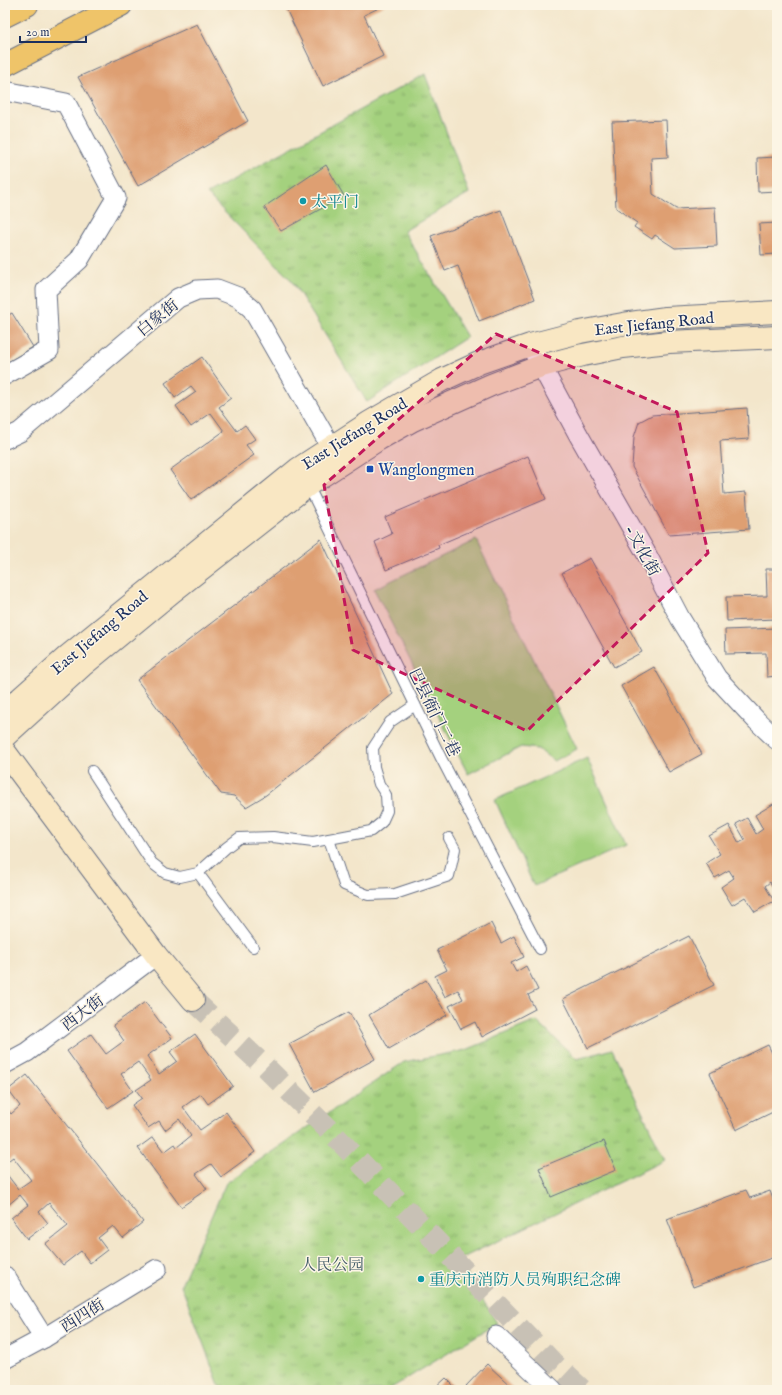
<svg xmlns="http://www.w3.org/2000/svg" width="782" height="1395" viewBox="0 0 782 1395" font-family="'IM FELL English','Noto Serif SC',serif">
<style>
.grass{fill:url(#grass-tufts);stroke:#60806e}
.pitch{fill:#a4d17e;stroke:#60806e}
.building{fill:#de9f72}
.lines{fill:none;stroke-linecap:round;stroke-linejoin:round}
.secondary-tunnel{stroke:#c8c1b5;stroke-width:22;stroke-dasharray:22 11;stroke-linecap:butt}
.lane-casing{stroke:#676f84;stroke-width:12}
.street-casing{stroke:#676f84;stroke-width:21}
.secondary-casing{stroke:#676f84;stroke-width:24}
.primary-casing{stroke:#676f84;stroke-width:24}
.lane{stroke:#fff;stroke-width:10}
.street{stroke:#fff;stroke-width:19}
.secondary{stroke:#f9e7c3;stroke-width:22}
.primary{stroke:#efc469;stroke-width:22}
.marked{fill:#c2185b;fill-opacity:0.2;stroke:#c2185b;stroke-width:3;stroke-dasharray:8 5;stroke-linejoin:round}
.culture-dot{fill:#0f9aa8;stroke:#fcf5e5;stroke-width:1.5}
.transit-dot{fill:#1a4fb4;stroke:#fcf5e5;stroke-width:1.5}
.labels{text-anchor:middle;stroke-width:3;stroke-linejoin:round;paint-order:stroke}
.culture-label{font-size:16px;fill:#0d838f;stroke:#fcf5e5;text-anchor:start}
.street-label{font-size:16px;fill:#1b2f5e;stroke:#fcf5e5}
.transit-label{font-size:16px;fill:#164399;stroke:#fcf5e5;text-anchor:start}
.park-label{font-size:16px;fill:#3d5866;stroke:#fcf5e5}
</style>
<defs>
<pattern id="grass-tufts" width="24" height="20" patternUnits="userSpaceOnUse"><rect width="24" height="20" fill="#a4d17e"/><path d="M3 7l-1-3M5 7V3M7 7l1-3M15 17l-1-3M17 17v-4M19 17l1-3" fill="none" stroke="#85aa6a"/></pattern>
</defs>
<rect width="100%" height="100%" fill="#fcf5e5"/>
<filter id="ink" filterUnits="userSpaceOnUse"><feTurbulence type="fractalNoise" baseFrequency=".025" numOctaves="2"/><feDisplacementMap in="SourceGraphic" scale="8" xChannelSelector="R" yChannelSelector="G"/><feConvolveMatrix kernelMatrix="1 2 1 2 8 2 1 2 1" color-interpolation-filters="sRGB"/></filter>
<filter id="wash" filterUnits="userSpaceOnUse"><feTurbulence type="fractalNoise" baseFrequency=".012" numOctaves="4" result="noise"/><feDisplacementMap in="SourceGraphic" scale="16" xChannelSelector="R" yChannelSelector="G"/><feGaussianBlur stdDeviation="0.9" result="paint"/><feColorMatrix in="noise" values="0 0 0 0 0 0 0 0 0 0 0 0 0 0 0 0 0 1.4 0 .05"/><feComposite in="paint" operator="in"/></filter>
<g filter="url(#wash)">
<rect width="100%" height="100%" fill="#f3e6cb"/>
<g class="grass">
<polygon points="425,74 469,193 404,231 467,337 367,402 292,281 207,194"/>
<polygon points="536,1021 577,1059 612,1049 665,1160 458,1260 497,1323 388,1390 221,1390 181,1285 226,1183 404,1062 466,1050"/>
</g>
<g class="pitch">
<polygon points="476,540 577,749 554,761 538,749 521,747 468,774 374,589"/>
<polygon points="587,758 626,845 534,886 495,800"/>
</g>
<g id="blocks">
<g class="building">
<polygon points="284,5 385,5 364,15 383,56 323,86"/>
<polygon points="197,24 248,121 138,186 78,77"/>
<polygon points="666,120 668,157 651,158 653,194 676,209 715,207 717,246 675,248 655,235 652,239 634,227 637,223 616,208 612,122"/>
<polygon points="777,157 777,191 758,192 757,158"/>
<polygon points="326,165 344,196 281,231 264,207"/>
<polygon points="501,210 535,299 479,321 458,266 445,271 431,236"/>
<polygon points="777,223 777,254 761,255 759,224"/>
<polygon points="12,313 33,347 5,364 5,317"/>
<polygon points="202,357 231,398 219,407 237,431 245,425 255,439 246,445 254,455 191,500 170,470 224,431 211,413 191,427 176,406 196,392 191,386 175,398 165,383"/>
<polygon points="747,408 749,439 720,441 724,494 746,492 749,529 669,535 632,467 634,437 639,422 652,415"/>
<polygon points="528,456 546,499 438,545 439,548 386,570 375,542 392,534 385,517"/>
<polygon points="321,539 393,694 266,795 246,807 234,796 221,794 137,680"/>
<polygon points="590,558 642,652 614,667 562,573"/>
<polygon points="766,569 777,569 777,619 727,621 726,597 767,596"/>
<polygon points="777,628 777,676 767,677 766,653 726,654 725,630"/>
<polygon points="654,667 702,754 669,772 621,686"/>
<polygon points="775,803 777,805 777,894 770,882 765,886 774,901 755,912 745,897 732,905 721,887 734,878 729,870 715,878 706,863 720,854 709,836 729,825 739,843 745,840 736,824 747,818 756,834 763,829 755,815"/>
<polygon points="491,923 501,943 514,936 524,957 511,963 516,972 526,966 538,990 528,995 535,1009 482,1037 475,1022 461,1029 449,1006 463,999 458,990 445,997 435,976 447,970 437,950"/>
<polygon points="689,936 714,985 588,1048 563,999"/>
<polygon points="426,980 447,1015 389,1049 369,1015"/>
<polygon points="145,1002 172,1038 147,1056 159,1074 177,1061 170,1052 195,1034 233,1086 208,1104 201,1094 183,1107 200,1130 226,1112 255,1152 221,1177 211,1164 196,1174 207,1189 181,1207 138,1148 153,1137 164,1152 175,1144 177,1147 191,1136 179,1119 165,1130 159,1121 148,1128 132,1105 142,1098 136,1090 151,1080 138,1062 121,1074 133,1091 108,1108 67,1051 91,1034 106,1054 124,1041 113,1025"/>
<polygon points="349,1012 375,1059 315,1092 289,1044"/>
<polygon points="768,1045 777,1063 777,1110 736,1130 710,1073"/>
<polygon points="27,1075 143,1222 123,1238 113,1226 98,1238 107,1250 90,1263 81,1251 63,1265 45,1244 68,1226 49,1203 39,1212 48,1223 27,1239 11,1218 28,1205 20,1195 7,1206 5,1204 5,1172 18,1189 31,1180 13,1157 5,1163 5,1106 11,1114 20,1106 8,1090"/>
<polygon points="604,1141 616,1170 551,1197 539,1168"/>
<polygon points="746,1190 750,1198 770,1191 777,1210 777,1256 693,1287 667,1219"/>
<polygon points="487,1364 515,1390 471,1390 466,1386"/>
<polygon points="446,1378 458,1390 433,1390"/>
</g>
</g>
</g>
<g filter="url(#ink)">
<use href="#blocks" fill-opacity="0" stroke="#676f84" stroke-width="1"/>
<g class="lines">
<polyline class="secondary-tunnel" points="193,1000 262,1064 338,1139 554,1364 582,1390"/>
<defs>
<g id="lane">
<polyline points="308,485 441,758 540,949"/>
<polyline points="92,771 152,863 165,873 180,877 198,873 227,847 239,838 273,837 313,842 371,831 382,822 387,811 386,795 379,784 374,767 373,748 390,722 415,705"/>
<polyline points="329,839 344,885 368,895 395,894 449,876 455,849 449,838"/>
<polyline points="198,873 253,947"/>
</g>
<g id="street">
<polyline points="5,91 66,103 116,198 79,260 46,290 49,350 5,375"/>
<polyline points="530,345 578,434 646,553 680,618 717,678 757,721 777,740"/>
<polyline points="5,439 20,432 178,298 197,290 217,289 238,297 252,309 331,447"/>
<polyline points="5,1064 27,1052 156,955"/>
<polyline points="5,1276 44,1338"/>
<polyline points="496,1336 553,1390"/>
<polyline points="5,1359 44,1338 157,1269"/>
</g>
<g id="secondary">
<polyline points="5,712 69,655 298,469 370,422 442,380 479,363 530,345 580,332 623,324 666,318 777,312"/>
<polyline points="5,736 82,666 173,591 308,485 379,439 413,420 491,385 541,366 583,355 623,347 669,342 777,337"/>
<polyline points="5,752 156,955 193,1000"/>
</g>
<g id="primary">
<polyline points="5,16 27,5"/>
<polyline points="5,65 121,5"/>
</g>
</defs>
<use href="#lane" class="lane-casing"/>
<use href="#street" class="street-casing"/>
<use href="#secondary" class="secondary-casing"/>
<use href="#primary" class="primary-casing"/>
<use href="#lane" class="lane"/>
<use href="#street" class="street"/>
<use href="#secondary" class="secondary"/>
<use href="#primary" class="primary"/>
</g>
</g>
<path class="marked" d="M496 334 677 412 708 553 527 731 353 650 324 485Z"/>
<g class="culture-dot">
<circle cx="303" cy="201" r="4"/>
<circle cx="421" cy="1279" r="4"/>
</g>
<rect class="transit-dot" x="366" y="465" width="8" height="8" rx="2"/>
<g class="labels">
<g class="culture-label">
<text x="311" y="207">太平门</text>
<text x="429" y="1285">重庆市消防人员殉职纪念碑</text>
</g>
<g class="street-label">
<text transform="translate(157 317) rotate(-39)" y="6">白象街</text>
<text transform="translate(654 323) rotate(-6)" y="6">East Jiefang Road</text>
<text transform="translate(354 433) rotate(-32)" y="6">East Jiefang Road</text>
<text transform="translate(643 550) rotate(61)" y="6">-文化街</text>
<text transform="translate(99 632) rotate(-40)" y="6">East Jiefang Road</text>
<text transform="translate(435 712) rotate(64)" y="6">巴县衙门二巷</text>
<text transform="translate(82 1012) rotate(-37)" y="6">西大街</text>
<text transform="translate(82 1315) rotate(-32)" y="6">西四街</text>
</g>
<g class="transit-label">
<text x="378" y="475">Wanglongmen</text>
</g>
<g class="park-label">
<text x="332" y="1270">人民公园</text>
</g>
</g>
<rect width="782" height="1395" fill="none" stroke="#fcf5e5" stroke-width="20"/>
<path d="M20 36v6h66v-6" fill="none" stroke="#1b2f5e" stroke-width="2"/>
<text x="26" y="36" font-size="12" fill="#1b2f5e" stroke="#fcf5e5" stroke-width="3" paint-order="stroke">20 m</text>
</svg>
